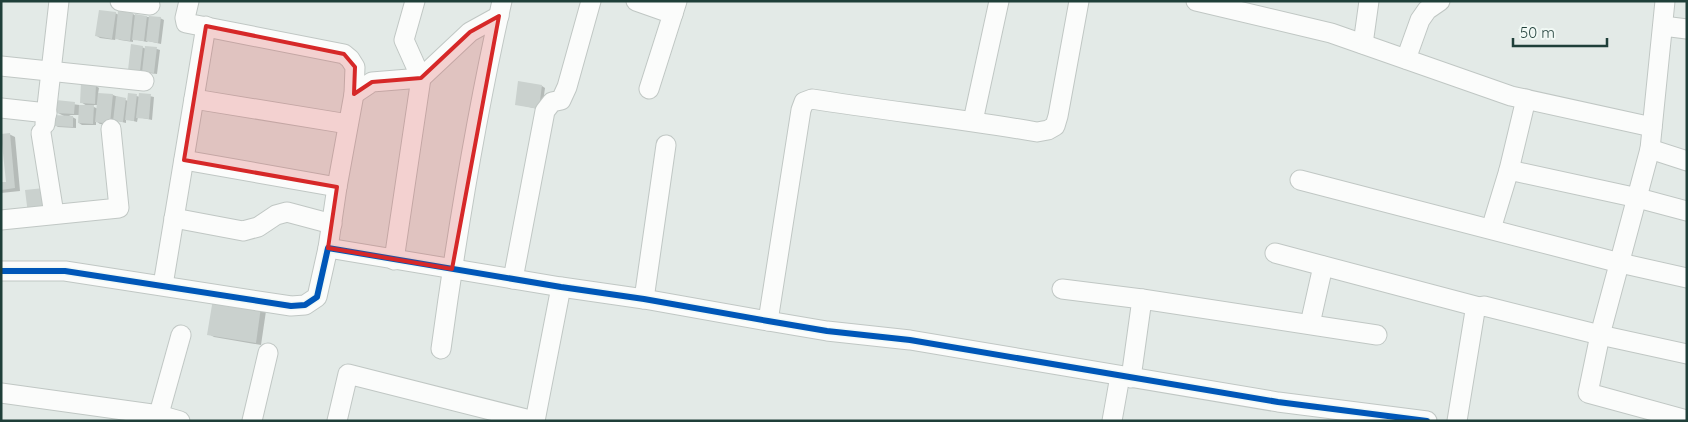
<svg xmlns="http://www.w3.org/2000/svg" width="1688" height="422" viewBox="0 0 1688 422" font-family="Quicksand,sans-serif">
<style>
.shadow{fill:#0003;fill-rule:evenodd}
.building{fill:#cad1ce}
.lines{fill:none;stroke-linecap:round;stroke-linejoin:round}
.minor-casing{stroke:#c0c7c4;stroke-width:21}
.minor{stroke:#fbfcfb;stroke-width:19}
.cycleway-casing{stroke:#f1f9f5;stroke-width:9}
.cycleway{stroke:#0057b8;stroke-width:6}
.marked{fill:#d62828;fill-opacity:0.2;stroke:#d62828;stroke-width:4;stroke-linejoin:round}
</style>
<rect width="100%" height="100%" fill="#e3eae7"/>
<g class="shadow">
<polygon points="115,13 119,15 133,14 136,16 160,18 164,20 161,44 148,41 147,42 133,39 133,42 120,40 116,38 115,40 100,38 97,36"/>
<polygon points="142,47 146,49 157,49 160,50 157,74 132,71"/>
<path d="M96 86 99 88 98 94 113 95 128 101 129 94 140 97V94L154 97 152 120 138 117 137 122 126 119V123L114 120 113 125 100 124 96 121V125H82L79 123 80 115H69L76 119V128L58 127 55 125 64 116 56 112 57 102 87 106 81 102ZM90 105H98V109Z"/>
<polygon points="542,86 545,88 542,110 516,104"/>
<polygon points="9,134 15,137 20,191 1,193 1,172 2,183 7,183"/>
<polygon points="214,301 266,311 261,345 214,337 209,334"/>
</g>
<g class="building">
<polygon points="99,10 116,12 112,39 95,36"/>
<polygon points="118,11 133,13 130,41 115,39"/>
<polygon points="135,14 147,16 144,41 132,40"/>
<polygon points="149,16 161,17 158,43 146,41"/>
<polygon points="131,44 143,46 140,71 128,70"/>
<polygon points="145,46 157,47 154,73 142,72"/>
<polygon points="518,81 542,85 539,109 515,105"/>
<polygon points="81,83 96,85 95,104 80,103"/>
<polygon points="98,93 113,94 110,124 95,122"/>
<polygon points="128,93 137,94 134,121 125,120"/>
<polygon points="139,93 151,94 149,119 136,118"/>
<polygon points="116,96 126,98 123,122 113,121"/>
<polygon points="56,100 75,102 74,114 55,113"/>
<polygon points="79,105 94,105 93,124 78,123"/>
<polygon points="54,115 73,116 73,127 53,126"/>
<polygon points="10,133 15,188 1,190 1,182 6,182 1,134"/>
<polygon points="44,188 46,212 28,214 25,190"/>
<polygon points="213,299 261,307 256,343 207,335"/>
</g>
<g class="lines">
<defs>
<g id="minor">
<polyline points="120,1 150,5"/>
<polyline points="189,1 185,18 186,23 344,54 350,59 355,67 354,94 337,187 328,248"/>
<polyline points="636,1 673,14"/>
<polyline points="1196,1 1331,33 1511,96 1652,127"/>
<polyline points="1665,1 1650,149 1600,335 1588,393 1687,420"/>
<polyline points="1663,26 1687,29"/>
<polyline points="1363,44 1369,1"/>
<polyline points="1406,59 1420,20 1427,10 1440,1"/>
<polyline points="1,66 144,81"/>
<polyline points="649,89 677,1"/>
<polyline points="354,94 372,82 421,78 470,32 499,16"/>
<polyline points="194,99 348,124"/>
<polyline points="1,108 47,113"/>
<polyline points="973,121 999,1"/>
<polyline points="45,124 59,1"/>
<polyline points="41,133 54,214"/>
<polyline points="1650,149 1687,161"/>
<polyline points="184,160 337,187"/>
<polyline points="1509,170 1526,99"/>
<polyline points="1300,180 1620,263 1687,278"/>
<polyline points="174,218 243,231 258,227 276,215 287,212 332,224"/>
<polyline points="1,220 119,208 111,129"/>
<polyline points="1491,229 1509,170 1638,198 1687,211"/>
<polyline points="1275,253 1479,307"/>
<polyline points="394,260 421,78 404,40 415,1"/>
<polyline points="1,271 65,271 291,306 305,305 317,297 328,248 561,287 644,299 768,321 827,331 910,340 1278,402 1427,421"/>
<polyline points="513,279 545,111 552,102 561,100 567,87 591,1"/>
<polyline points="163,285 206,26"/>
<polyline points="1062,289 1142,299 1377,335"/>
<polyline points="644,299 666,145"/>
<path d="M768 321 801 110 804 102 812 99C887 111 963 119 1037 132L1048 130 1055 126 1058 116 1079 1"/>
<polyline points="1310,324 1323,266"/>
<path d="M441 349C457 232 476 116 502 1"/>
<polyline points="1131,378 1142,299"/>
<polyline points="1,393 159,415 180,421"/>
<polyline points="157,421 181,335"/>
<polyline points="252,421 268,353"/>
<polyline points="337,421 348,374 534,421"/>
<polyline points="535,421 561,287"/>
<polyline points="1112,421 1120,376"/>
<polyline points="1457,421 1475,311 1479,307 1484,306 1600,335 1687,354"/>
</g>
</defs>
<use href="#minor" class="minor-casing"/>
<use href="#minor" class="minor"/>
<defs>
<polyline id="cycleway" points="1,271 65,271 291,306 305,305 317,297 328,248 561,287 644,299 768,321 827,331 910,340 1278,402 1427,421"/>
</defs>
<use href="#cycleway" class="cycleway-casing"/>
<use href="#cycleway" class="cycleway"/>
</g>
<path class="marked" d="M499 16 452 269 328 248 337 187 184 160 206 26 344 54 355 67 354 94 372 82 421 78 470 32Z"/>
<rect width="1688" height="422" fill="none" stroke="#1f3f39" stroke-width="5"/>
<path d="M1513 38v8h94v-8" fill="none" stroke="#1f3f39" stroke-width="2.5"/>
<text x="1520" y="38" font-size="15" fill="#1f3f39" stroke="#f1f9f5" stroke-width="4" paint-order="stroke">50 m</text>
</svg>
